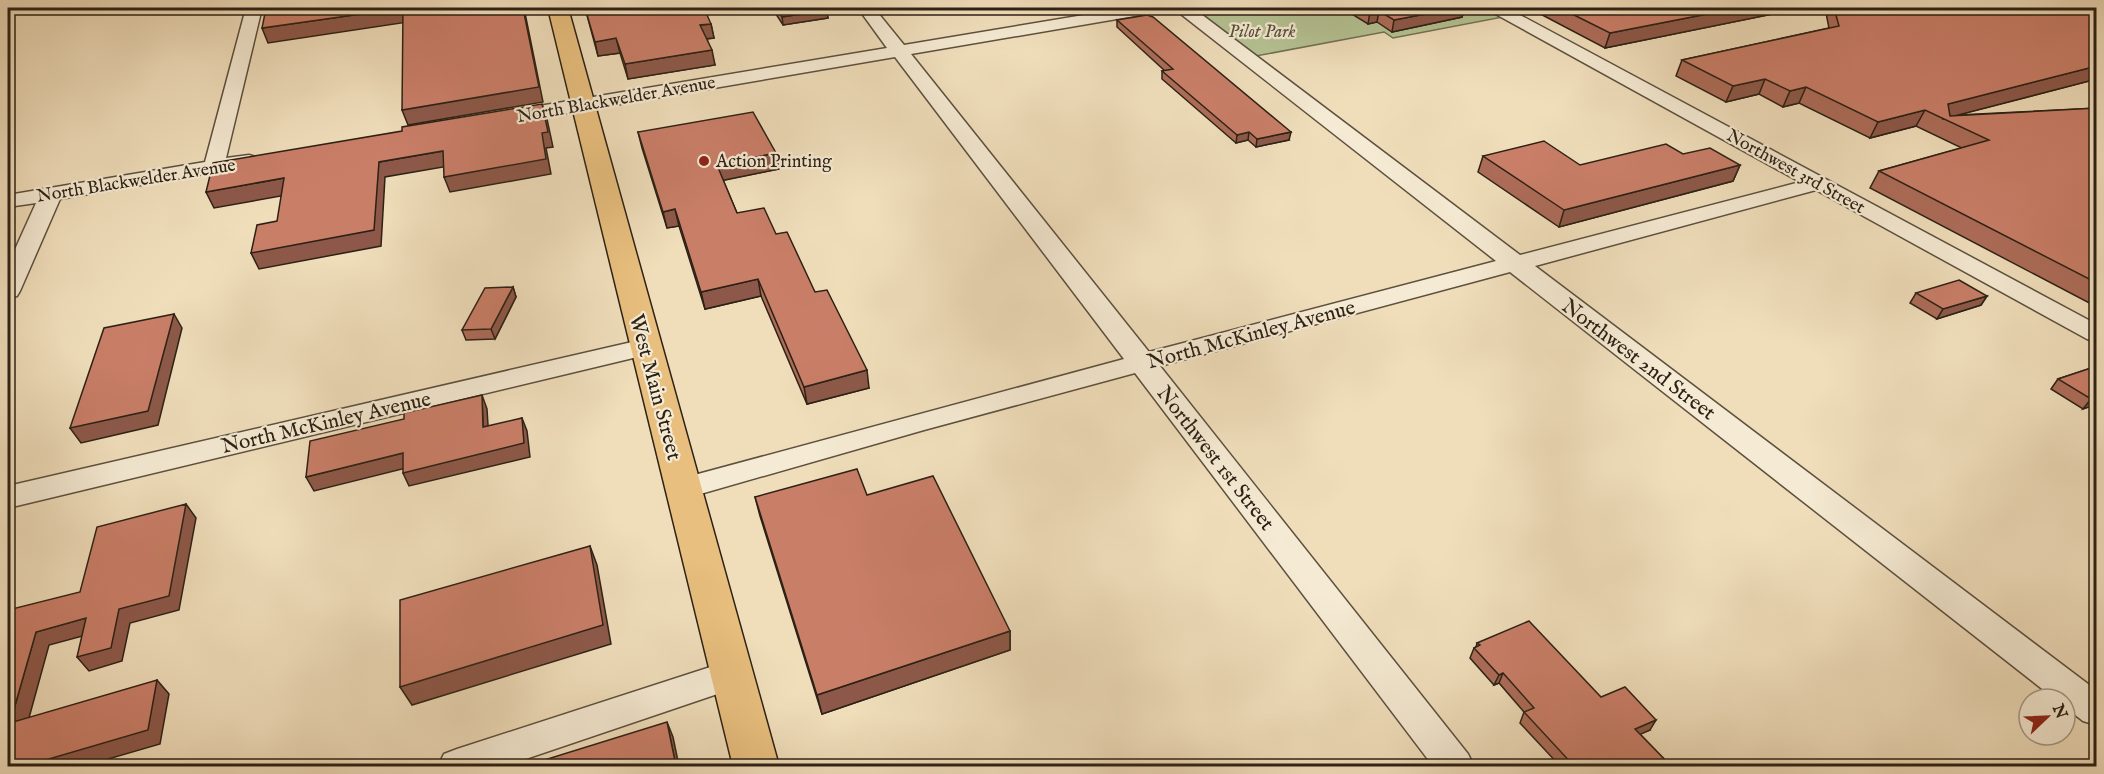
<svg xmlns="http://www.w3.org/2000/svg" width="2104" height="774" viewBox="0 0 2104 774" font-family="'IM FELL English',serif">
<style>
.green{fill:#b5c293;stroke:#707254;stroke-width:1.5}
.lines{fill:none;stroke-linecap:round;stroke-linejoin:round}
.minor-casing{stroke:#5d503e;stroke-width:3}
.major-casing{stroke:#2c2115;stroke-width:3}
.minor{fill:#f5ead3;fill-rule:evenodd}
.major{fill:#e8bf7e;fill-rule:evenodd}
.wall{fill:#ad6c59;stroke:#2c2115;stroke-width:1.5}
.shaded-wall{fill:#8d5849;stroke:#2c2115;stroke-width:1.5}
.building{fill:#c97e68;stroke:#2c2115;stroke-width:1.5}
.poi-dot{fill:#8f2418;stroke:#f5ead3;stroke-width:2}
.labels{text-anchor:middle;stroke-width:4.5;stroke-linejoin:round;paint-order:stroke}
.far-park-label{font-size:18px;font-style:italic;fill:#55513b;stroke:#f5ead3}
.far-street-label{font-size:18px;fill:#2c2115;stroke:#f5ead3}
.far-poi-label{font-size:18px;fill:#2c2115;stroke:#f5ead3;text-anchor:start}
.street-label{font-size:21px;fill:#2c2115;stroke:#f5ead3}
</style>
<rect width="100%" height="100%" fill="#f0debb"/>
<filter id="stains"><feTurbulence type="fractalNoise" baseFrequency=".00333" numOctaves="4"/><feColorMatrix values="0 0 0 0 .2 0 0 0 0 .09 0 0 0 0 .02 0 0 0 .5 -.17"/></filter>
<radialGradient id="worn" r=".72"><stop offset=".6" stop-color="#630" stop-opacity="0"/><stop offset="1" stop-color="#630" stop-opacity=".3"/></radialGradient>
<polygon class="green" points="1193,8 1486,8 1503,17 1393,38 1384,32 1256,56"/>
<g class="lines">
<defs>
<g id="minor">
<polygon points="246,8 262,8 226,158 249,155 256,157 259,161 256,165 60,199 20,291 17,296 8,298 8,265 36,203 8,207 8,195 205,162"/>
<polygon points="858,8 874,8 904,45 1126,8 1160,8 1158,11 1152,13 911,54 1149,352 1496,261 1177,11 1175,8 1193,8 1520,255 1800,182 1490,11 1488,8 1507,8 2096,324 2096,342 2087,339 1816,190 1535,266 2096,690 2096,725 2083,721 2065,707 2065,699 2055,699 1510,272 1160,366 1468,754 1474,766 1433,766 1135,373 924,430 683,499 672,495 668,488 672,481 1124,359 895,57 509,123 502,121 499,117 502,113 509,111 887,48"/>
<polygon points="645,339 654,341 658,347 654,353 8,508 8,486"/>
<polygon points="732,660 744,665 749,675 744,685 505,766 438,766 444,754 457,749"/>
</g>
<polygon id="major" points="548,8 568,8 779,766 733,766"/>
</defs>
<use href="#minor" class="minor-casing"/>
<use href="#major" class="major-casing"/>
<use href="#minor" class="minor"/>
<use href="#major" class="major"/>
</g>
<g class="wall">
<polygon points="585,8 711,24 714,38 707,39 715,65 628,79 620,53 598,56"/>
<polygon points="772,8 825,8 828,18 783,25"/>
<polygon points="1342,8 1465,8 1462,17 1392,32 1377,22 1368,24"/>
<polygon points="1529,8 1802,8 1605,48"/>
<polygon points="1825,8 2097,8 2097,79 1957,115 2097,108 2097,307 1870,188 1879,171 1962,148 1916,126 1870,138 1799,103 1783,107 1759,94 1726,102 1676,76 1682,60 1829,28"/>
<polygon points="1117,20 1289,140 1256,147 1248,140 1236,143 1162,79 1162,71 1165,71 1117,27"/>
<polygon points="638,132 779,169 723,180 737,213 776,234 815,292 869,388 807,404 761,296 705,309 679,226 667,228 642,148"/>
<polygon points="1683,154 1740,165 1733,181 1559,227 1478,172 1483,156 1580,165"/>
<polygon points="513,287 516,297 495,339 466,340 462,330"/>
<polygon points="1916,293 1987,296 1981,305 1937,319 1910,303"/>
<polygon points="2097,366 2097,404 2083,409 2051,389 2058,379"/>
<polygon points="867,495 1010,631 1010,650 822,714 760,516 755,497"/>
<polygon points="1477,643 1601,697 1650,730 1640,734 1671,766 1560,766 1520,723 1524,712 1499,683 1494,685 1470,658 1474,648 1476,647"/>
</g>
<g class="shaded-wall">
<polygon points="403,8 408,22 268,43 262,28"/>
<polygon points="523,8 524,8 543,102 408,125 402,110"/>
<polygon points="1457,8 1465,8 1462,17 1392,32 1394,20"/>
<polygon points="1738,8 1802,8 1605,48 1610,33"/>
<polygon points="827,10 828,18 783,25 782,17"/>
<polygon points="1379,11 1377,22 1368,24 1370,12"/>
<polygon points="711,24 714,38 703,39 700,25"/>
<polygon points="616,38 620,53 598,56 595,42"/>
<polygon points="712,50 715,65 628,79 625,64"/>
<polygon points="2097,66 2097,79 1943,119 1948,104"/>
<polygon points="1765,79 1759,94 1726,102 1733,86"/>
<polygon points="1806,87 1799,103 1783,107 1790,91"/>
<polygon points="542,104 547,119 553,147 546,148 551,174 450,192 444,177 542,133"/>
<polygon points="1925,110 1916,126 1870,138 1878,122"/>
<polygon points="1249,132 1248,140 1236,143 1237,135"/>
<polygon points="1291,132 1289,140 1256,147 1257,139"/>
<polygon points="8,150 14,159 8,171"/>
<polygon points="443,151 449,166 385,177 381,246 259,269 251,253 379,162"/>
<polygon points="776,153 779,169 720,181 717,165"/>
<polygon points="1740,165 1733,181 1559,227 1564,210"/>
<polygon points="284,178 292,194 214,208 206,192"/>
<polygon points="675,209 679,226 667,228 663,212"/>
<polygon points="758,279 761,296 705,309 701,292"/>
<polygon points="513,287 516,297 495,339 491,329"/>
<polygon points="1987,296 1981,305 1937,319 1943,309"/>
<polygon points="174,314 182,328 158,425 81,443 70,428"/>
<polygon points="867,370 869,388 807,404 804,387"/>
<polygon points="482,395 487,409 489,441 483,427"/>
<polygon points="2097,397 2097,404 2083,409 2091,399"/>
<polygon points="522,418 527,431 530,457 409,486 403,473"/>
<polygon points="403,453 410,467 314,491 306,477"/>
<polygon points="186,504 196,518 179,610 130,623 122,661 89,671 77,657 119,609"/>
<polygon points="590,546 597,565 611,644 412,705 400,687"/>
<polygon points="86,618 97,632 49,645 24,736 10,723 36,632"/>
<polygon points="1010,631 1010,650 822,714 817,695"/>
<polygon points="1503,673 1499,683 1494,685 1499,675"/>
<polygon points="157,680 169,694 160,744 84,766 25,766"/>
<polygon points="1656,720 1650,730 1630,739 1635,729"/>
<polygon points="667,722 673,737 679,766 676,766"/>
</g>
<g class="building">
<polygon points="266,8 523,8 539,87 402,110 403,8 262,28"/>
<polygon points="585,8 704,8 711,24 700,25 712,50 625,64 616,38 595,42"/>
<polygon points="776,8 825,8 827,10 782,17"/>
<polygon points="1362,8 1457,8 1394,20 1379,11 1370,12"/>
<polygon points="1560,8 1738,8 1610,33"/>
<polygon points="1834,8 2097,8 2097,66 1948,104 1950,116 2097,108 2097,283 1879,171 1989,140 1925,110 1878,122 1806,87 1790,91 1765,79 1733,86 1682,60 1839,26"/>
<polygon points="1147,15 1153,17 1291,132 1257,139 1249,132 1237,135 1162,71 1173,69 1117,20"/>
<polygon points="542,104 548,132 542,133 546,159 444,177 443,151 379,162 374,230 251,253 257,225 277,221 284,178 206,192 213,163 402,131 402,127"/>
<polygon points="753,112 776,153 717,165 737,213 764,208 776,234 787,232 815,292 827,290 867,370 804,387 758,279 701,292 675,209 663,212 638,132"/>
<polygon points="1544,141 1580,165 1666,144 1683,154 1710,148 1740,165 1564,210 1483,156"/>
<polygon points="1959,280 1987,296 1943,309 1916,293"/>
<polygon points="513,287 491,329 462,330 485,288"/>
<polygon points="174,314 148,411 70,428 104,328"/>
<polygon points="2097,366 2097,397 2091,399 2058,379"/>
<polygon points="482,395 483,427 522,418 524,443 403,473 403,453 306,477 310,441 404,419 404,413"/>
<polygon points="857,469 867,495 933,476 1010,631 817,695 755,497"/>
<polygon points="186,504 169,596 119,609 111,648 77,657 86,618 36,632 10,723 157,680 148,730 25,766 8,766 8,610 80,592 97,527"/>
<polygon points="590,546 603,625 400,687 400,600"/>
<polygon points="1529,621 1601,697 1625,687 1656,720 1635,729 1671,766 1574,766 1524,712 1534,708 1503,673 1499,675 1474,648 1480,645 1477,643"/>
<polygon points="667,722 676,766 525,766"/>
</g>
<circle class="poi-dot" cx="704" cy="161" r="6"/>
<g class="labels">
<g class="far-park-label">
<text x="1262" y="37">Pilot Park</text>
</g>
<g class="far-street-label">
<text transform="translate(616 99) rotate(-10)" y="6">North Blackwelder Avenue</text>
<text transform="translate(1796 171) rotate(29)" y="6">Northwest 3rd Street</text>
<text transform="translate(136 180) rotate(-9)" y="6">North Blackwelder Avenue</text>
</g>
<g class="far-poi-label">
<text x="716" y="167">Action Printing</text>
</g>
<g class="street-label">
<text transform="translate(1251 334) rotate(-15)" y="7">North McKinley Avenue</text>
<text transform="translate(1639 359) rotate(37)" y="7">Northwest 2nd Street</text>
<text transform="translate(656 387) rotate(75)" y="7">West Main Street</text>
<text transform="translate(326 422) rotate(-13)" y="7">North McKinley Avenue</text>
<text transform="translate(1216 458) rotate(52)" y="7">Northwest 1st Street</text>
</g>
</g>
<rect width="2104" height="774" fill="none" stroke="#f0debb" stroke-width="30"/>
<rect x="9" y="9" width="2086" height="756" fill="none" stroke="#2c2115" stroke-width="3"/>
<rect x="15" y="15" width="2074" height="744" fill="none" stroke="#2c2115" stroke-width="1.5"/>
<g transform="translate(2047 717) rotate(67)"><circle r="28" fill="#f5ead3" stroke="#a59a87" stroke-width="1.5"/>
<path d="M0-4.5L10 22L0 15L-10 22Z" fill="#8f2418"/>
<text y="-9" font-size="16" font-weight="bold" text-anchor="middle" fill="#2c2115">N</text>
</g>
<rect width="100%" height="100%" filter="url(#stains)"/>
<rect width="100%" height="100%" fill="url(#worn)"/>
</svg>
